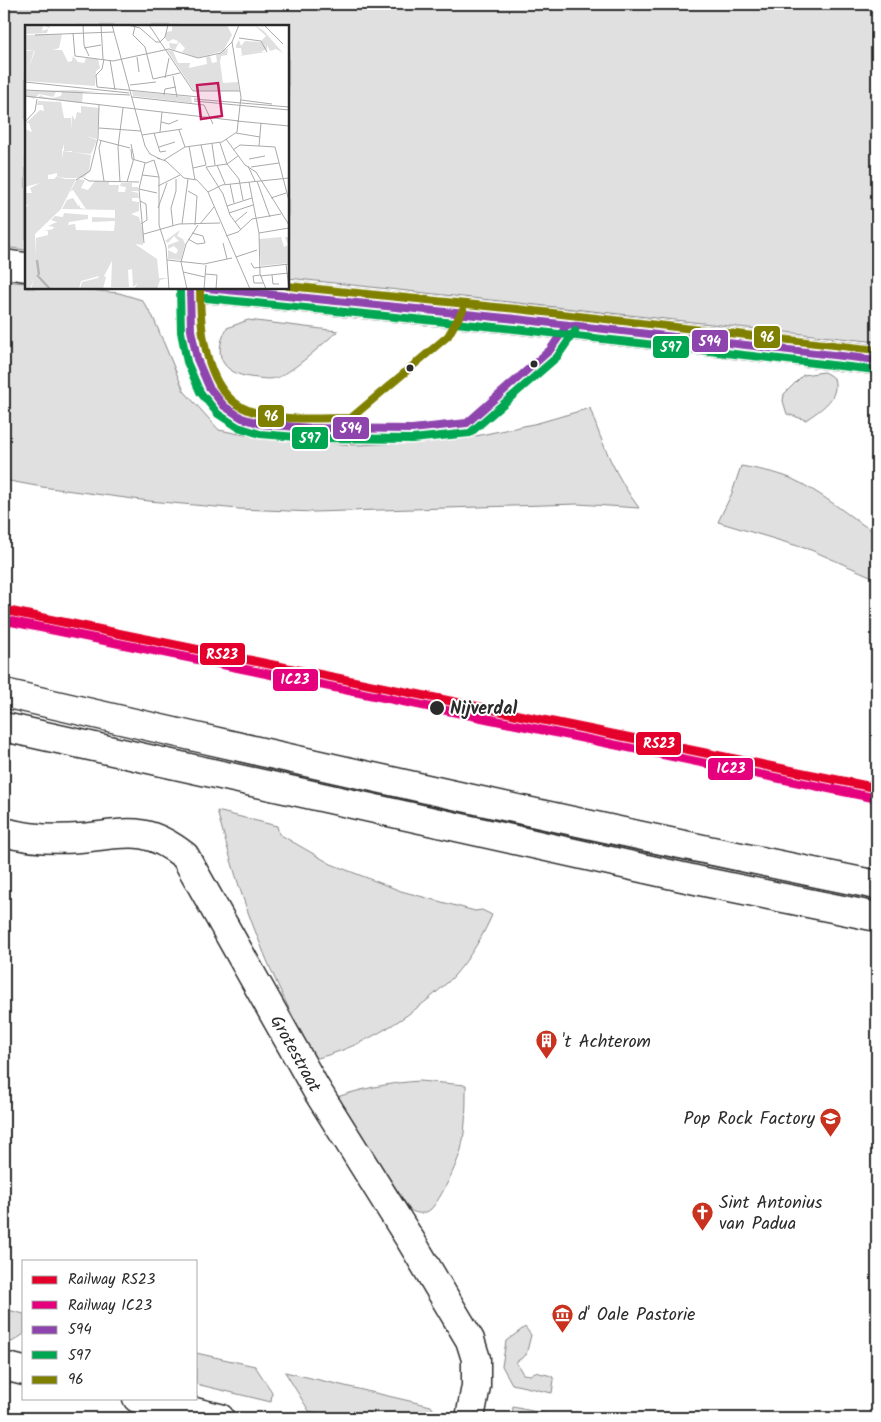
<svg xmlns="http://www.w3.org/2000/svg" width="881" height="1422" viewBox="0 0 881 1422" font-family="Kalam,sans-serif">
<style>
.green{fill:#e0e0e0;stroke:#868686}
.lines{fill:none;stroke-linecap:round;stroke-linejoin:round}
.street-casing{stroke:#2b2b2b;stroke-width:31}
.primary-casing{stroke:#2b2b2b;stroke-width:31}
.street{stroke:#fff;stroke-width:28}
.primary{stroke:#fff;stroke-width:28}
.bus-1-casing{stroke:#fff;stroke-width:11}
.bus-2-casing{stroke:#fff;stroke-width:11}
.bus-3-casing{stroke:#fff;stroke-width:11}
.bus-1{stroke:#8e44ad;stroke-width:8}
.bus-2{stroke:#00a651;stroke-width:8}
.bus-3{stroke:#808000;stroke-width:8}
.rail-1-casing{stroke:#fff;stroke-width:12}
.rail-2-casing{stroke:#fff;stroke-width:12}
.rail-1{stroke:#e4002b;stroke-width:9}
.rail-2{stroke:#e5007d;stroke-width:9}
.bus-dot{fill:#2b2b2b;stroke:#fff;stroke-width:2}
.labels{text-anchor:middle;stroke-width:4;stroke-linejoin:round;paint-order:stroke}
.stop-label{font-size:18px;font-weight:bold;fill:#2b2b2b;stroke:#fff;text-anchor:start}
.poi-label{font-size:18px;fill:#2b2b2b;stroke:#fff;text-anchor:start}
.street-label{font-size:18px;fill:#2b2b2b;stroke:#fff}
.inset-river{fill:none;stroke:#b6b6b6;stroke-width:2.5}
.inset-road{fill:none;stroke:#aaa;stroke-width:1}
.view{fill:#c2185b;fill-opacity:0.15;stroke:#c2185b;stroke-width:2.5}
.inset-edge{fill:none;stroke:#2b2b2b;stroke-width:2.5}
.line-badge{stroke:#fff;stroke-width:2}
.badge-label{font-size:14px;text-anchor:middle;font-weight:bold;fill:#fff}
</style>
<rect width="100%" height="100%" fill="#fff"/>
<filter id="ink" filterUnits="userSpaceOnUse"><feTurbulence type="fractalNoise" baseFrequency=".02" numOctaves="2"/><feDisplacementMap in="SourceGraphic" scale="10" xChannelSelector="R" yChannelSelector="G"/><feConvolveMatrix kernelMatrix="1 2 1 2 8 2 1 2 1" color-interpolation-filters="sRGB"/></filter>
<g filter="url(#ink)">
<g class="green">
<polygon points="4,4 877,4 877,342 288,278 288,26 26,26 26,250 4,247"/>
<path d="M4 281 26 283V288H70L119 293 142 300 153 317 184 391 219 430 266 439 356 445 410 443 476 436 538 423 590 408C602 444 616 477 639 508L578 504 314 512 239 509 149 501 42 487 4 480Z"/>
<path d="M248 320 338 331C320 346 301 365 281 376 274 380 265 379 258 378 226 376 210 359 227 328Z"/>
<path d="M824 372 834 378C840 399 821 409 806 420L787 414 783 401 784 394 803 375Z"/>
<path d="M741 466C757 469 775 472 790 478 822 492 848 516 877 534V579L811 550 718 522 732 493Z"/>
<path d="M217 811 277 826 279 834 331 864 401 891 475 911 482 910 492 915C483 936 469 959 454 976 449 982 442 987 437 992 402 1022 359 1048 314 1059 294 1019 274 980 258 938 241 897 229 854 217 811Z"/>
<path d="M419 1081 466 1085C466 1106 466 1129 461 1150 457 1164 441 1199 431 1209 424 1215 417 1214 410 1210L337 1097C364 1088 390 1083 419 1081Z"/>
<polygon points="4,1309 24,1314 24,1334 12,1342 4,1340"/>
<polygon points="525,1327 531,1335 526,1355 516,1362 523,1374 530,1375 535,1372 552,1376 554,1380 552,1393 512,1384 502,1366 506,1341"/>
<polygon points="196,1353 255,1366 272,1392 271,1402 196,1384"/>
<polygon points="285,1372 431,1406 435,1412 434,1418 339,1418 309,1411"/>
<polygon points="513,1407 566,1418 512,1418"/>
</g>
<g class="lines">
<defs>
<g id="street">
<polyline points="4,264 26,267"/>
<polyline points="207,288 516,319 877,360"/>
<path id="s1" d="M4 832C29 839 54 840 80 838 127 834 144 824 185 856L316 1089 411 1241 470 1340 476 1359V1386L470 1418"/>
<polyline points="4,1366 24,1371"/>
<polyline points="137,1398 220,1418"/>
</g>
<g id="primary">
<path d="M4 693C294 760 585 826 877 885"/>
<polyline points="4,727 705,882 877,917"/>
</g>
</defs>
<use href="#street" class="street-casing"/>
<use href="#primary" class="primary-casing"/>
<use href="#street" class="street"/>
<use href="#primary" class="primary"/>
<defs>
<g id="bus-1">
<polyline points="190,288 191,330 197,359 209,387 224,406 242,418 261,424 310,428 412,429 467,423 550,350 567,325"/>
<polyline points="207,288 516,319 877,360"/>
</g>
<g id="bus-2">
<polyline points="180,288 181,332 187,362 200,392 218,414 238,427 260,434 310,438 412,439 470,433 557,357 575,331"/>
<polyline points="206,298 515,329 876,370"/>
</g>
<g id="bus-3">
<polyline points="288,286 517,309 877,350"/>
<path d="M200 288C200 327 205 393 248 410 280 422 318 418 351 418L448 336 463 310"/>
</g>
</defs>
<use href="#bus-1" class="bus-1-casing"/>
<use href="#bus-2" class="bus-2-casing"/>
<use href="#bus-3" class="bus-3-casing"/>
<use href="#bus-1" class="bus-1"/>
<use href="#bus-2" class="bus-2"/>
<use href="#bus-3" class="bus-3"/>
<defs>
<polyline id="rail-1" points="4,610 877,788"/>
<polyline id="rail-2" points="4,620 875,798"/>
</defs>
<use href="#rail-1" class="rail-1-casing"/>
<use href="#rail-2" class="rail-2-casing"/>
<use href="#rail-1" class="rail-1"/>
<use href="#rail-2" class="rail-2"/>
</g>
</g>
<defs>
<symbol id="building-pin" viewBox="-11 -11 22 30"><path d="M0 17L-7.5 6A9.5 9.5 0 1 1 7.5 6Z" fill="#c8321e" stroke="#fff"/><path d="M-4-6H4V6H1V3H-1V6H-4ZM-2.5-4.3h1.7v1.8h-1.7ZM.8-4.3h1.7v1.8H.8ZM-2.5-1h1.7V.8h-1.7ZM.8-1h1.7V.8H.8Z" fill="#fff"/></symbol>
<symbol id="school-pin" viewBox="-11 -11 22 30"><path d="M0 17L-7.5 6A9.5 9.5 0 1 1 7.5 6Z" fill="#c8321e" stroke="#fff"/><path d="M0-5L7-2L0 1L-7-2ZM-4 1L0 2.5L4 1V4Q0 6-4 4Z" fill="#fff"/></symbol>
<symbol id="church-pin" viewBox="-11 -11 22 30"><path d="M0 17L-7.5 6A9.5 9.5 0 1 1 7.5 6Z" fill="#c8321e" stroke="#fff"/><path d="M-1.2-6h2.4v3.5h3.3v2.4h-3.3V6h-2.4V-.1h-3.3v-2.4h3.3Z" fill="#fff"/></symbol>
<symbol id="museum-pin" viewBox="-11 -11 22 30"><path d="M0 17L-7.5 6A9.5 9.5 0 1 1 7.5 6Z" fill="#c8321e" stroke="#fff"/><path d="M0-6L6-3V-2H-6V-3ZM-5-1h2V3h-2ZM-1-1h2V3h-2ZM3-1h2V3H3ZM-6 4H6V6H-6Z" fill="#fff"/></symbol>
</defs>
<g fill-rule="evenodd">
<use href="#building-pin" x="534" y="1028" width="25" height="34"/>
<use href="#school-pin" x="818" y="1106" width="25" height="34"/>
<use href="#church-pin" x="690" y="1200" width="25" height="34"/>
<use href="#museum-pin" x="550" y="1302" width="25" height="34"/>
</g>
<g class="bus-dot">
<circle cx="534" cy="364" r="4.5"/>
<circle cx="410" cy="368" r="4.5"/>
<circle cx="437" cy="708" r="8"/>
</g>
<g class="labels">
<g class="stop-label">
<text x="450" y="714">Nijverdal</text>
</g>
<g class="poi-label">
<text x="562" y="1047">'t Achterom</text>
<text x="815" y="1124" text-anchor="end">Pop Rock Factory</text>
<text x="719" y="1208">Sint Antonius<tspan x="719" dy="21">van Padua</tspan></text>
<text x="578" y="1320">d' Oale Pastorie</text>
</g>
<g class="street-label">
<text dy="6" stroke="none"><textPath href="#s1" startOffset="414">Grotestraat</textPath></text>
</g>
</g>
<g transform="translate(25 25)">
<rect width="264" height="264" fill="#fff"/>
<path d="M0 0H20L23 1 25 0 24 3 18 0 17 6 23 4 22 8 0 9ZM143 0H202L207 10 198 26 172 33 157 27 160 23 154 17 150 25 145 23 144 18 152 19 153 16 148 14 143 17 140 13 141 7 147 6V1ZM229 0 239 6 258 28 251 24 245 26 242 20V26L236 16 241 11ZM37 9 34 23 28 25H37L43 37 47 36 48 31 53 37 59 38 61 33 73 34 75 43 71 46 70 61 0 56V26H9L4 42 10 26 0 25V10ZM214 15 216 21 220 16 236 17 241 24 236 27H241L215 31 217 30 216 23H211V20ZM203 23 202 30 196 31 195 37 198 58 213 57 214 66H169L142 25 148 26 153 38H165L164 43 182 39 181 32 185 31 187 38 192 37 191 30ZM49 65 75 67H58L57 78 73 80 13 73 15 70 19 72 27 73 36 71 37 67H31L28 72 14 69 9 74 0 71V66ZM107 66 166 72 167 78 108 71ZM13 76 36 77 39 93H46V106L47 90 50 95 52 87 56 88V81L74 83 72 114 61 111 72 115 66 129 47 127 48 108 47 126H39V119L37 126V134L38 126 47 127 46 146 47 127 66 130 64 147 58 153H40L32 151V148L23 150V154H29L32 151 40 154H51L36 184 10 209 11 231V213L23 210V206H19L28 204 29 202 23 201 32 197 26 195 30 191 38 192 39 188 63 190V194L44 197 43 200 50 199 51 205 89 206 90 196 67 197V192L90 193V185L37 184 42 175 48 173 54 182 55 179V183L61 184 48 165 45 167 52 154 60 155 56 163 63 165 70 156 84 157V160H94L93 167H100L101 162 95 161 96 158H107V162H113V166H105L113 168 114 173H107V176L114 177V186L106 189 114 192 119 209 118 220 110 219 132 234 134 253H143L135 255 132 264H109L113 258 108 262 107 244 103 245 104 262H86L87 236 79 251 81 252 78 264H55L57 257 73 253 74 251 56 256 54 264H6L9 254 5 264H0V184L3 180 0 179V168H7L5 163 15 158 0 162V104L7 107 4 98H1L15 85 19 86 18 80H12ZM155 205 152 211 158 214 160 219 156 235 143 234V225L151 229 153 225 149 221 143 224V220L154 216 149 211 143 218 140 216ZM256 212 259 222 263 220 260 212H264V238L236 241 234 214Z" fill="#e0e0e0"/>
<path class="inset-river" d="M12 235 14 250M12 250 25 264"/>
<path class="inset-road" d="M58 0 59 20 64 31M76 0 78 34M87 0 120 121 125 129 135 134M103 0 115 3 131 17H135M124 0 168 66M239 0 258 19M110 1 108 10 120 22 128 54 155 48M48 8 50 31 88 36 144 24 173 33 196 28 207 17M10 10 89 7M214 13 236 16 242 27M135 17 140 12 143 0M59 23 76 20M112 32 114 47M79 34 77 44 71 50 72 62 174 72M85 35 90 65M148 51 152 72M140 53 144 33M0 57 104 68M105 60 131 57M0 65 105 70M168 66H215M139 70 140 64 151 62M0 71 214 96M107 72 179 80 188 99M169 74 264 82M216 75 247 79M169 76 264 85M212 96 264 101M0 97 10 86 12 74M136 97 144 99 153 95M236 98 234 121 250 122 264 176M74 103 116 106M154 105 160 122M135 107 137 87M129 108 135 127 141 126M211 108 235 112M117 110 157 104M201 114 220 140 231 147 264 200M74 115 105 123M76 116 74 123 79 156M195 118 202 139 214 154 218 175M187 119 190 140M164 121 170 155M134 122 150 117M106 124 107 134 121 138 129 135M208 125 215 120 234 121M213 131 202 139 181 142 198 169 205 190 216 205M132 133 141 136 159 153 172 155 183 167 225 264M224 134 240 131M129 135 134 152V200L141 222 144 264M139 135 160 122 197 117 212 107 216 72 207 17 214 0M192 140 200 159M223 141 230 156M226 142 254 138M168 143 181 140 176 120M117 150 134 152M59 153 64 156 114 157M51 155 65 146 73 113 74 80M232 156 245 192M95 157 93 122 98 83M102 157 109 133 106 119M224 157 234 208 235 249 241 264M205 159 209 178M133 161 155 150M114 164 132 168M163 166 172 171 170 200M183 167 197 160 264 153M246 173 261 168M115 176 121 179 122 195 116 199M202 181 227 173M133 183 142 158M204 188 228 180M210 197 222 187M157 199 163 154M175 199 189 182M148 201 146 183 151 166V154M234 208 264 203M119 209 154 199 195 198M201 211 213 207 227 194 256 189M163 214 172 219 180 218 178 211 167 208M119 218 114 164 120 138M198 218 202 234M211 232 232 225M142 235 179 239 207 233M226 238 229 243 264 239M261 239 264 264M158 247 180 252M180 249 192 250 191 264M235 250 228 251 229 258H238M247 250 248 259H254M235 251 264 248M162 264 156 237 161 219 173 200M179 264 181 240"/>
<path class="view" d="M193 58 197 91 176 94 172 60Z"/>
<rect width="264" height="264" class="inset-edge"/>
</g>
<g class="line-badge">
<rect x="753" y="325" width="28" height="24" rx="5" fill="#808000"/>
<rect x="691" y="329" width="38" height="24" rx="5" fill="#8e44ad"/>
<rect x="652" y="335" width="38" height="24" rx="5" fill="#00a651"/>
<rect x="257" y="404" width="28" height="24" rx="5" fill="#808000"/>
<rect x="332" y="416" width="38" height="24" rx="5" fill="#8e44ad"/>
<rect x="291" y="426" width="38" height="24" rx="5" fill="#00a651"/>
<rect x="199" y="642" width="47" height="24" rx="5" fill="#e4002b"/>
<rect x="272" y="668" width="47" height="24" rx="5" fill="#e5007d"/>
<rect x="635" y="731" width="47" height="25" rx="5" fill="#e4002b"/>
<rect x="707" y="757" width="47" height="24" rx="5" fill="#e5007d"/>
</g>
<g class="badge-label">
<text x="767" y="342">96</text>
<text x="710" y="346">594</text>
<text x="671" y="352">597</text>
<text x="271" y="421">96</text>
<text x="351" y="433">594</text>
<text x="310" y="443">597</text>
<text x="222" y="659">RS23</text>
<text x="295" y="684">IC23</text>
<text x="659" y="748">RS23</text>
<text x="731" y="773">IC23</text>
</g>
<rect width="881" height="1422" fill="none" stroke="#fff" stroke-width="20"/>
<rect x="10" y="10" width="861" height="1402" fill="none" stroke="#2b2b2b" stroke-width="2" filter="url(#ink)"/>
<rect x="22" y="1260" width="175" height="140" fill="#ffffff" stroke="#aaaaaa"/>
<rect x="32" y="1276" width="25" height="8" fill="#e4002b" stroke="#aaaaaa"/>
<text x="68" y="1284" font-size="15" fill="#2b2b2b">Railway RS23</text>
<rect x="32" y="1301" width="25" height="8" fill="#e5007d" stroke="#aaaaaa"/>
<text x="68" y="1310" font-size="15" fill="#2b2b2b">Railway IC23</text>
<rect x="32" y="1326" width="25" height="8" fill="#8e44ad" stroke="#aaaaaa"/>
<text x="68" y="1334" font-size="15" fill="#2b2b2b">594</text>
<rect x="32" y="1351" width="25" height="8" fill="#00a651" stroke="#aaaaaa"/>
<text x="68" y="1360" font-size="15" fill="#2b2b2b">597</text>
<rect x="32" y="1376" width="25" height="8" fill="#808000" stroke="#aaaaaa"/>
<text x="68" y="1384" font-size="15" fill="#2b2b2b">96</text>
</svg>
